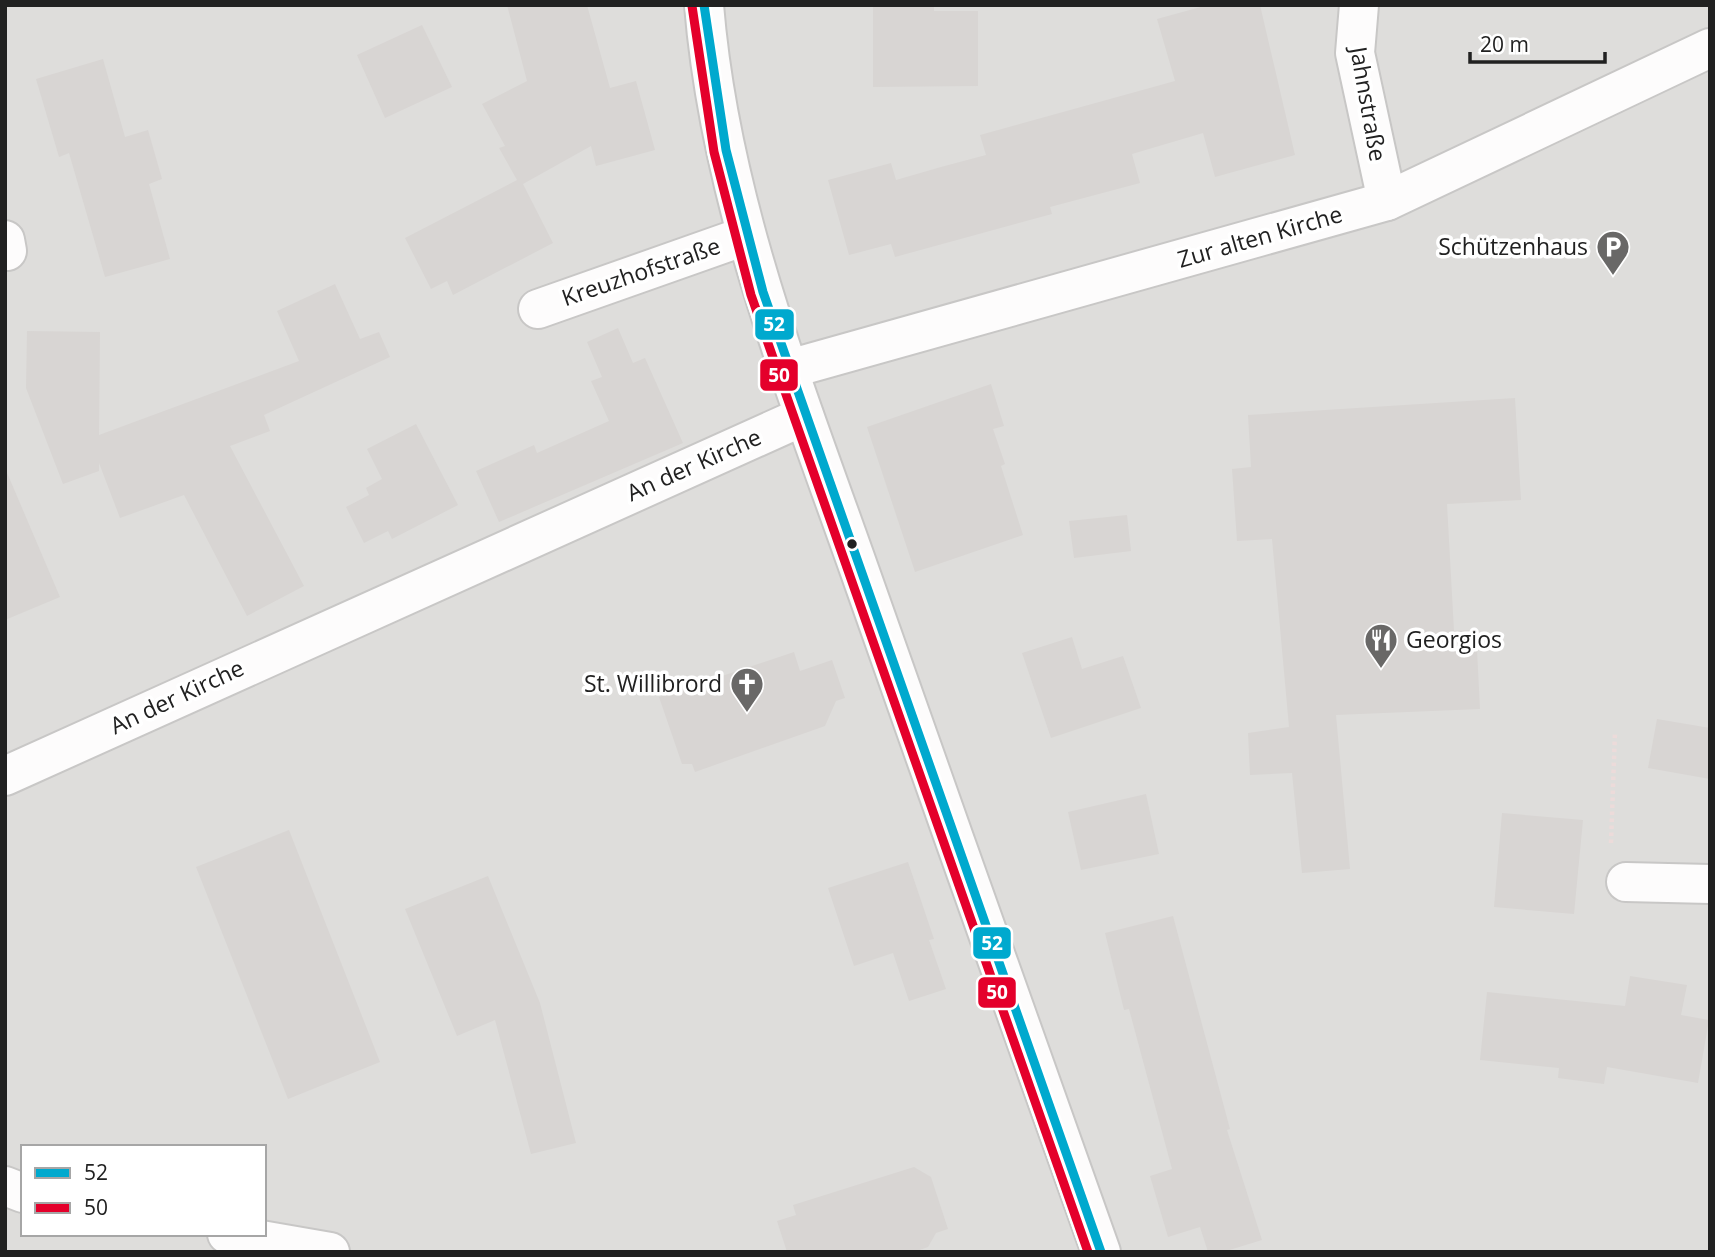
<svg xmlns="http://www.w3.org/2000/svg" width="1715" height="1257" viewBox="0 0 1715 1257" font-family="'Open Sans',sans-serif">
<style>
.residential{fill:#dedddb;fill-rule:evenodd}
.building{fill:#d8d5d3}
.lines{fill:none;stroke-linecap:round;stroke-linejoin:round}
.minor-casing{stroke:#c8c7c6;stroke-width:42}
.path{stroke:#ecdbda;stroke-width:4.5;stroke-dasharray:3.5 3.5;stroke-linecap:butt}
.minor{stroke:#fdfcfc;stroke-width:38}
.bus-1-casing{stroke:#fff;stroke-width:14}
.bus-2-casing{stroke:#fff;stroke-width:14}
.bus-1{stroke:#00a9ce;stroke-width:9}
.bus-2{stroke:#e4002b;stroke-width:9}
.bus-dot{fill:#212121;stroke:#fff;stroke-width:2.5}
.labels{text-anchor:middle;stroke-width:7;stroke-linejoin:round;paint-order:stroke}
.street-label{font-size:23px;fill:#212121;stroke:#fff}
.poi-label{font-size:23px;fill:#212121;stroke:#fff;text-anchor:end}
.line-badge{stroke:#fff;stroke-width:2.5}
.badge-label{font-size:19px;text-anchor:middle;font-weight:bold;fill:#fff}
</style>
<rect width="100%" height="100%" fill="#efedea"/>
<path class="residential" d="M5 5H1710V1252H5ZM23 1147H264V1234H23Z"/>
<g class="building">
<polygon points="507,5 587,5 610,88 636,81 655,150 596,166 591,146 523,184 553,243 453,295 447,281 431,289 405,238 517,180 499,148 505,146 482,104 527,81"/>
<polygon points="873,5 934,5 934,11 978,11 978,86 873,87"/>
<polygon points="1208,5 1260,5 1295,155 1215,177 1203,133 1132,154 1140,183 1050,207 1052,214 895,257 891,244 849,255 828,180 891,163 896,180 941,167 986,155 980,135 1175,81 1157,19"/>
<polygon points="422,25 452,87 385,118 357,55"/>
<polygon points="103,59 125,137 148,130 162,179 149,184 170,259 105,277 69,153 59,157 36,79"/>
<polygon points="335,284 360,339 379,332 390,357 264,415 270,431 230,446 304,586 247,616 184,495 120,518 99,463 99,471 63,484 26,388 27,331 100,332 99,435 299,361 277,311"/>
<polygon points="618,328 633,363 645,358 683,443 499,522 476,471 534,445 537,453 609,421 591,381 602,377 587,342"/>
<polygon points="991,384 1004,426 993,429 1005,464 1001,466 1023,535 915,572 867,427"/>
<polygon points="1515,398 1521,500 1447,504 1454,631 1476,630 1480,709 1336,715 1350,869 1302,873 1292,773 1250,775 1248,733 1289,727 1272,539 1237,541 1232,469 1251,467 1248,415"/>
<polygon points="416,424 458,505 392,539 388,531 364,543 346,507 369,495 366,488 382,479 367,449"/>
<polygon points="5,468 60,597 5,620"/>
<polygon points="1127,515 1131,551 1074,558 1069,521"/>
<polygon points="1072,637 1082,669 1123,656 1141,708 1051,738 1022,653"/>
<polygon points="794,652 800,671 832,660 845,698 836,701 825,726 695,772 692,764 682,764 659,697"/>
<polygon points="1657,719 1710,728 1710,779 1648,768"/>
<polygon points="1146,794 1159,854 1081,870 1068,812"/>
<polygon points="1502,813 1583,820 1574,914 1494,907"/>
<polygon points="289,830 380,1062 288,1099 196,867"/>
<polygon points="908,862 934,939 929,940 946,989 909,1001 893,953 854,966 828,888"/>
<polygon points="488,876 540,1003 576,1143 531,1154 495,1020 457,1036 405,909"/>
<polygon points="1173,916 1230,1129 1227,1130 1262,1240 1223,1252 1208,1252 1200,1227 1168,1237 1150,1176 1172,1169 1129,1009 1124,1010 1105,933"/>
<polygon points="1630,976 1687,985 1681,1015 1709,1020 1698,1083 1607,1067 1604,1084 1558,1078 1559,1068 1480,1060 1487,992 1625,1006"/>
<polygon points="914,1167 931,1177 948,1229 936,1233 928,1247 914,1252 787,1252 777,1221 796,1215 793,1205"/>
</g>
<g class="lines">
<defs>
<g id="minor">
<path d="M704 5C720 201 794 385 859 569 939 797 1020 1024 1101 1252"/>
<polyline points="1359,5 1355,53 1387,201"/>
<polyline points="5,240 7,251"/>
<polyline points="538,309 745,236"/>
<polyline points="789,369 1387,201 1710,48"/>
<polyline points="5,776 804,416"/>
<polyline points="1626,882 1710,884"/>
<polyline points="5,1186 23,1193"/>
<polyline points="227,1234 330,1252"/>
</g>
</defs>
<use href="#minor" class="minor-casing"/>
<g class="path">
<polyline points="1709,417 1710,418"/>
<polyline points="1611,843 1615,732"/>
</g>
<use href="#minor" class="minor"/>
<defs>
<polyline id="bus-1" points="704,5 726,150 763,292 1101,1252"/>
<polyline id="bus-2" points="692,6 714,152 751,295 1088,1252"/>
</defs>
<use href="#bus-1" class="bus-1-casing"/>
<use href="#bus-2" class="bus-2-casing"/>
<use href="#bus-1" class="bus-1"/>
<use href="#bus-2" class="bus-2"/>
</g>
<defs>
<symbol id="parking-pin" viewBox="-11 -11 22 30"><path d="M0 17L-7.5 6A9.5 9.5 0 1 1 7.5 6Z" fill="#696867" stroke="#fff"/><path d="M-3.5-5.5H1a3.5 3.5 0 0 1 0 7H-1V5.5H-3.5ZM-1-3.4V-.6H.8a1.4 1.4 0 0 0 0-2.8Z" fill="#fff"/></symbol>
<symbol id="restaurant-pin" viewBox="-11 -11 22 30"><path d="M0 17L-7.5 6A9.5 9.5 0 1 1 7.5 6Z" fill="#696867" stroke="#fff"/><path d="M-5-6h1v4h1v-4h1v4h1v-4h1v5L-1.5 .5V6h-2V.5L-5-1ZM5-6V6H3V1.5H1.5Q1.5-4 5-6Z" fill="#fff"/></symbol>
<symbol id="church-pin" viewBox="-11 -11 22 30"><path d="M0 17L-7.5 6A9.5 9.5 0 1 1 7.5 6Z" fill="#696867" stroke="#fff"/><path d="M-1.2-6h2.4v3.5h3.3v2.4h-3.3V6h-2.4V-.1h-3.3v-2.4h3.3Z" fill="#fff"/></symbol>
</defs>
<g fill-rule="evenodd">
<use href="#parking-pin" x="1594" y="228" width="38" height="52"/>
<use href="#restaurant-pin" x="1362" y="621" width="38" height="52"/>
<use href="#church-pin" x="728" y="665" width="38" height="52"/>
</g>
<circle class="bus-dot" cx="852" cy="544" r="6"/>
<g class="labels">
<g class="street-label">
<text transform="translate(1368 104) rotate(80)" y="8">Jahnstraße</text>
<text transform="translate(1260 237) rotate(-16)" y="8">Zur alten Kirche</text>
<text transform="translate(641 272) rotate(-19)" y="8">Kreuzhofstraße</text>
<text transform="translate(694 465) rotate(-24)" y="8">An der Kirche</text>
<text transform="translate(177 697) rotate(-25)" y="8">An der Kirche</text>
</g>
<g class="poi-label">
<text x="1588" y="255">Schützenhaus</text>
<text x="1406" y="648" text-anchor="start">Georgios</text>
<text x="722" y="692">St. Willibrord</text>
</g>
</g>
<g class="line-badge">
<rect x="754" y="308" width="41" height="33" rx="7" fill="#00a9ce"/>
<rect x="759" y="358" width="40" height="34" rx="7" fill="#e4002b"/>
<rect x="972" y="926" width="40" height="34" rx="7" fill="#00a9ce"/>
<rect x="977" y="976" width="40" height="33" rx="7" fill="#e4002b"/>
</g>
<g class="badge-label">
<text x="774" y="331">52</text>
<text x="779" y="382">50</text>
<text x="992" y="950">52</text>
<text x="997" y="999">50</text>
</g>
<rect width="1715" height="1257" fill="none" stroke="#212121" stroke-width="14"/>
<rect x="21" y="1145" width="245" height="91" fill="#ffffff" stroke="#a6a6a6" stroke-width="2"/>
<rect x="35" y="1168" width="35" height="10" fill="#00a9ce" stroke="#a6a6a6" stroke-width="2"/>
<text x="84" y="1180" font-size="21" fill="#212121">52</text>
<rect x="35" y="1203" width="35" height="10" fill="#e4002b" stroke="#a6a6a6" stroke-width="2"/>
<text x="84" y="1215" font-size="21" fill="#212121">50</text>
<path d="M1470 52v10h135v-10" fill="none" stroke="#212121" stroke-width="3.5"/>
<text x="1480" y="52" font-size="21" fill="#212121" stroke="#ffffff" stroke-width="5" paint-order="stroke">20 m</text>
</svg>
